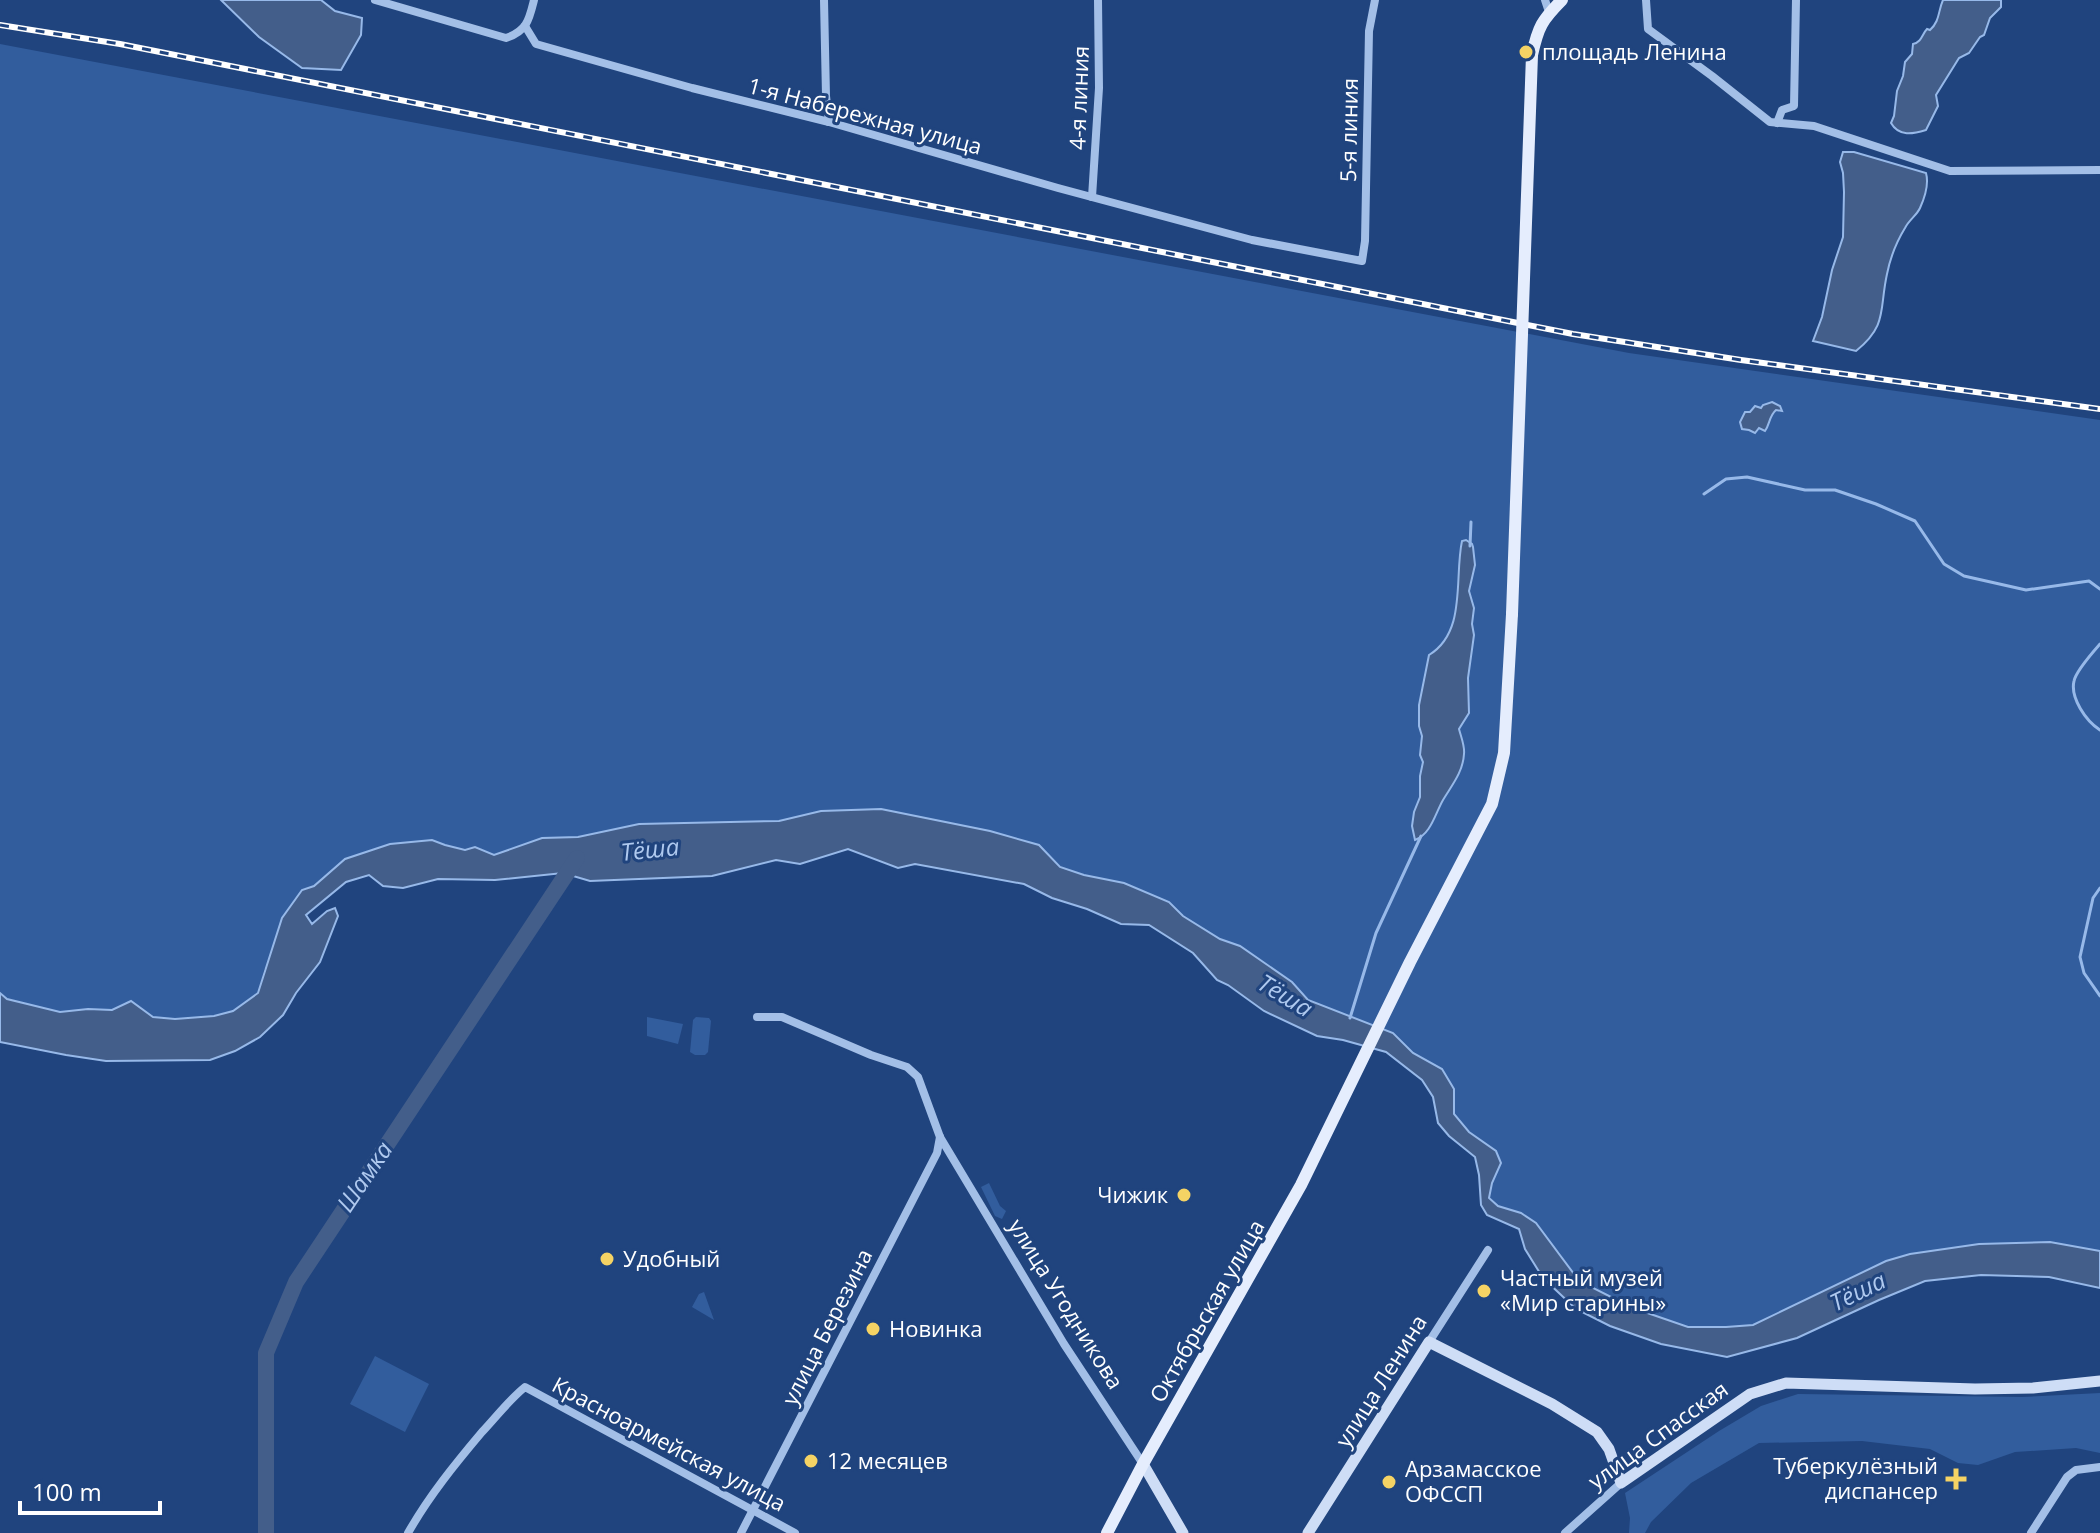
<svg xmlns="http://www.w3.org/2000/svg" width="2100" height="1533" viewBox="0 0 2100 1533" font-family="'Open Sans',sans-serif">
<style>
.green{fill:#325d9d}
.water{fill:#435e8a;stroke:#97b9e9;stroke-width:2}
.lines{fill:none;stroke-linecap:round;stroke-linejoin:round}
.stream{stroke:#97b9e9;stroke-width:3}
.river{stroke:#435e8a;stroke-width:16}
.street{stroke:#a3bfe7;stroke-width:8}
.secondary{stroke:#ceddf6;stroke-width:11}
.primary{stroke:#e5edfd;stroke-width:12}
.rail-casing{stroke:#fff;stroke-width:6}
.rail{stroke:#20447e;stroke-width:3;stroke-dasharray:9;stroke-linecap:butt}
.primary-bridge{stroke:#e5edfd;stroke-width:12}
.poi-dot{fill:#f5d364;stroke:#20447e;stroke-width:3}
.labels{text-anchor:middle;stroke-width:6;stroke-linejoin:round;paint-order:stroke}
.poi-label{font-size:22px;fill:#fff;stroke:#20447e;text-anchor:start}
.street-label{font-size:22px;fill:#fff;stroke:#20447e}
.water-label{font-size:24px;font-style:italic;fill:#afc9ef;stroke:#20447e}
</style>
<rect width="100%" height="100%" fill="#20447e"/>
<g class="green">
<path d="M0 44 1629 353 2100 420V1251L2050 1242 1979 1244 1910 1254 1886 1261 1753 1325 1726 1327H1688L1633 1308 1593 1288 1574 1274 1559 1252 1521 1213 1498 1206 1489 1198 1492 1183 1501 1163 1496 1151 1469 1132 1454 1114V1089L1442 1069 1413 1053 1393 1033 1308 1000 1292 982 1240 946 1220 939 1183 916 1169 902 1060 867 1039 845 821 811 779 821 639 824 578 837 542 838 494 855 475 847C460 852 446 846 432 840L345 859 314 886 264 970 258 993 233 1011 214 1016 175 1019 153 1017 131 1001 113 1010 88 1009 60 1012 7 999 0 993Z"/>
<polygon points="647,1017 683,1024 678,1044 647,1036"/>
<polygon points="696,1017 709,1018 711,1021 708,1052 705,1055 695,1055 690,1052 693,1020"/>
<polygon points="989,1183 1000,1206 1006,1211 1002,1219 995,1216 981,1187"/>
<polygon points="704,1292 714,1320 692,1307 699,1294"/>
<polygon points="375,1356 429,1384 405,1432 350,1404"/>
<polygon points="2100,1393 2100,1453 2076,1448 2015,1452 1978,1465 1958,1463 1930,1449 1862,1441 1759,1443 1691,1483 1651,1522 1645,1533 1629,1533 1630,1518 1625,1493 1719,1431 1761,1406 1798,1394 2022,1397"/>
</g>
<g class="water">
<polygon points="221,0 321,0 335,11 362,18 361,35 341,70 302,68 259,37"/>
<path d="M1943 0H2001V7L1990 18 1984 35 1980 37 1969 53 1959 58 1936 95 1938 106 1926 130C1913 134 1899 137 1891 123L1894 116 1897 91 1903 76 1905 62 1912 54 1913 44C1922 42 1922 34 1927 29L1930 30C1940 21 1938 11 1943 0Z"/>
<path d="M1843 152H1854L1926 173C1929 184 1925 197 1920 208 1917 215 1909 220 1905 228 1897 241 1890 259 1887 274 1879 310 1888 325 1856 351L1813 341 1822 317 1832 270 1843 237 1844 192 1843 173 1840 162Z"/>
<path d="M1772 402 1780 406 1782 411 1776 410C1769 416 1770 424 1765 431L1759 428 1755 433 1749 430 1742 429 1740 422 1745 412H1750L1755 406 1761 408 1763 405Z"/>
<path d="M1466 540 1472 544 1473 547 1475 565 1469 591 1474 608 1472 624 1474 635 1468 678 1469 713 1459 729C1461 737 1465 746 1464 754 1463 772 1452 785 1443 800 1435 814 1431 834 1415 840L1412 826 1414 812 1420 797V776L1423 762 1420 755 1422 736 1419 726V705L1429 655C1467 632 1454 578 1462 541Z"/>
<polygon points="881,809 990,831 1039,845 1060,867 1084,875 1124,883 1169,902 1183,916 1220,939 1240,946 1292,982 1308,1000 1393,1033 1413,1053 1442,1069 1454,1089 1454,1114 1469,1132 1496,1151 1501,1163 1492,1183 1489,1198 1498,1206 1521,1213 1536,1223 1574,1274 1593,1288 1633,1308 1688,1327 1726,1327 1753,1325 1886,1261 1910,1254 1979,1244 2050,1242 2100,1251 2100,1288 2049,1277 1981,1275 1925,1281 1879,1300 1797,1338 1727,1357 1661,1344 1610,1326 1576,1309 1543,1278 1525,1249 1519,1229 1487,1215 1481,1205 1479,1175 1475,1157 1449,1136 1438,1123 1433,1097 1422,1080 1386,1052 1343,1040 1317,1036 1264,1011 1228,985 1217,980 1193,953 1149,925 1121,924 1087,909 1052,898 1024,884 915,864 898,868 848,849 800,864 776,860 712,876 590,881 563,873 495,880 438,879 403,888 383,886 369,875 346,882 306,915 312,924 327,911 335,908 338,916 320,962 296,993 283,1015 260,1037 235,1051 210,1060 106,1061 66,1055 0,1042 0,993 7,999 60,1012 88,1009 112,1010 131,1001 153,1017 175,1019 214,1016 233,1011 258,993 282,918 302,890 314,886 345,859 390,844 432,840 445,845 465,850 475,847 494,855 542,838 578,837 639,824 779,821 821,811"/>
</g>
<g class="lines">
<g class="stream">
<polyline points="1704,494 1726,479 1747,477 1805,490 1835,490 1876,504 1915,521 1944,564 1964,576 2026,590 2089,581 2100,589"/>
<polyline points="1470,546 1471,522"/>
<path d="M2100 644C2093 652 2076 671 2074 681 2070 698 2086 721 2100 730"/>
<polyline points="2100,888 2093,898 2080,957 2084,973 2100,996"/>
<polyline points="1350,1018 1376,933 1421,836"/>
</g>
<polyline class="river" points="266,1533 266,1353 296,1282 577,858"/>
<g class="street">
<path d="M375 0 506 38C527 31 529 20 534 0"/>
<polyline points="824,0 826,96 829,122"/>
<polyline points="1545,0 1549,12"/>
<polyline points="1646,0 1648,29 1712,76 1770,122 1814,126 1950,171 2100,170"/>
<polyline points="525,26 536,44 692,88 829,122 1058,188 1252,240 1362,261 1365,241 1369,31 1375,0"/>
<polyline points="1777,123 1782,110 1794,106 1796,0"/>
<polyline points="1092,197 1099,88 1098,0"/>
<polyline points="757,1017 782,1017 871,1055 907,1067 918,1077 940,1137 1064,1344 1143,1464"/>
<polyline points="1429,1342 1488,1250"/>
<path d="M408 1533C429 1496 455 1464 482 1432 497 1416 508 1401 525 1387L795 1533"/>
<polyline points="741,1533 937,1153 940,1137"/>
<polyline points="1565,1533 1621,1483"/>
<polyline points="2031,1533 2067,1477 2076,1470 2100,1467"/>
</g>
<g class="secondary">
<polyline points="1143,1464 1183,1533"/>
<polyline points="1308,1533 1429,1342 1552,1404 1597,1432 1609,1449 1621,1483 1750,1394 1786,1383 1975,1389 2033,1388 2100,1381"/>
</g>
<g class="primary">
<path d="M1532 55C1538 27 1542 20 1562 0"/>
<polyline points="1107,1533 1143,1464 1301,1185 1410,962 1492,804 1504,753 1512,614"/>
</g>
<defs>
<polyline id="rail" points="0,25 120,44 1573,334 1741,360 2100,409"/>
</defs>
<use href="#rail" class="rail-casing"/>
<use href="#rail" class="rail"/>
<polyline class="primary-bridge" points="1512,614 1532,55"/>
</g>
<g class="poi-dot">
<circle cx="1526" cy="52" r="8"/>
<circle cx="1184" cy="1195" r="8"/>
<circle cx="607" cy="1259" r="8"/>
<circle cx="1484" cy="1291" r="8"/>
<circle cx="873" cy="1329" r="8"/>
<circle cx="811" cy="1461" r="8"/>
<path d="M1952 1467h8v8h8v8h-8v8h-8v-8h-8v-8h8z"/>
<circle cx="1389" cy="1482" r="8"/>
</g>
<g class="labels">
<g class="poi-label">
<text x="1542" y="60">площадь Ленина</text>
<text x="1168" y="1203" text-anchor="end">Чижик</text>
<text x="623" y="1267">Удобный</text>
<text x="1500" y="1286">Частный музей<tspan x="1500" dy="25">«Мир старины»</tspan></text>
<text x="889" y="1337">Новинка</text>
<text x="827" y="1469">12 месяцев</text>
<text x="1938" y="1474" text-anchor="end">Туберкулёзный<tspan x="1938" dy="25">диспансер</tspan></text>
<text x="1405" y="1477">Арзамасское<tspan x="1405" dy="25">ОФССП</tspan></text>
</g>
<g class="street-label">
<text transform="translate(1079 98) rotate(-88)" y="8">4-я линия</text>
<text transform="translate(865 116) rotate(15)" y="8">1-я Набережная улица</text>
<text transform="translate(1349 130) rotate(-89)" y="8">5-я линия</text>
<text transform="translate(1066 1304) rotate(58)" y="8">улица Угодникова</text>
<text transform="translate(1207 1311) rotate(-60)" y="8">Октябрьская улица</text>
<text transform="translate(827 1327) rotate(-63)" y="8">улица Березина</text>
<text transform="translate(1381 1381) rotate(-58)" y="8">улица Ленина</text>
<text transform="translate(1658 1435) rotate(-36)" y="8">улица Спасская</text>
<text transform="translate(669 1444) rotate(28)" y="8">Красноармейская улица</text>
</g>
<g class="water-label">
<text transform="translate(650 850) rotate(-6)" y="8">Тёша</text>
<text transform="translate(1285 996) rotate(31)" y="8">Тёша</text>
<text transform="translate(365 1177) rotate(-56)" y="8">Шамка</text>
<text transform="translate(1858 1292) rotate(-26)" y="8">Тёша</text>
</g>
</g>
<path d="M20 1501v12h140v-12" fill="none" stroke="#ffffff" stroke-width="4"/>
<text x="32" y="1501" font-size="24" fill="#ffffff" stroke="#20447e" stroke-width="6" paint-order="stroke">100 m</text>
</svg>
